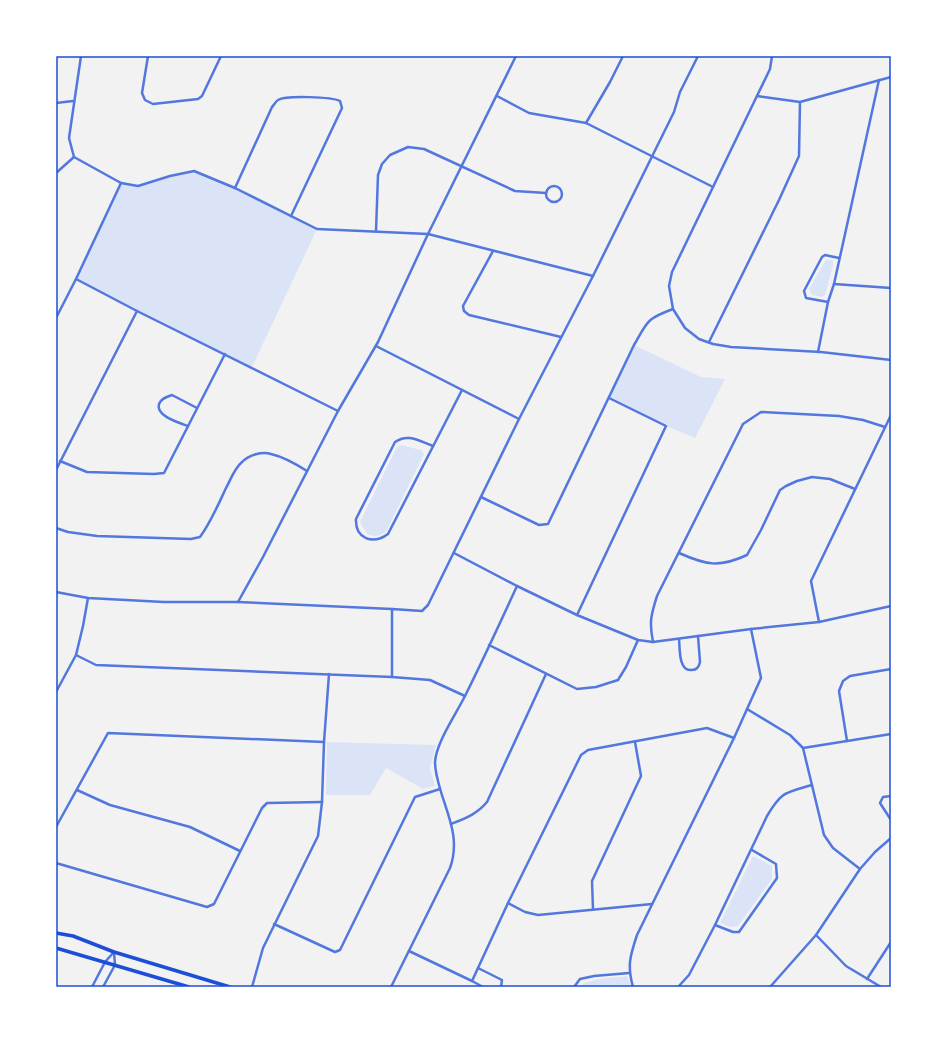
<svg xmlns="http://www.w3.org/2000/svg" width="947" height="1043" viewBox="0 0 947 1043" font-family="'Fira Sans',sans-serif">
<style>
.green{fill:#dbe4f7}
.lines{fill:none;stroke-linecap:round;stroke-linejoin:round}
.minor{stroke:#5277de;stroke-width:2.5}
.secondary{stroke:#1d4ed8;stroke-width:3.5}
.neatline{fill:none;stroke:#1d4ed8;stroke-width:1.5}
</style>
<rect width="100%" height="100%" fill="#f2f2f2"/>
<g class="green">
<polygon points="194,171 235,188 317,229 252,367 76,279 121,183 138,186"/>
<polygon points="827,260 831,260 833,261 833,265 825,295 822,297 812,295 809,289 825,261"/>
<polygon points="634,345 701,377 725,379 695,438 666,426 609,398"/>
<path d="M401 445 421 450 424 454 421 460 387 530C380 537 376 537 367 534L360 522 397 447Z"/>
<polygon points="327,742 436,745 430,768 435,786 423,789 386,768 370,795 326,795"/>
<polygon points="753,856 772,866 772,879 738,926 731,927 720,923"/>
<path d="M627 976 631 987H580C587 978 615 978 627 976Z"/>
</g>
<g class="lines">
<g class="minor">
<polyline points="81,56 69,138 74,157 121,183 138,186 170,176 194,171 235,188 317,229 428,234 593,276"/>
<polyline points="148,56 142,93 145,100 153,104 198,99 202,96 221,56"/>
<polyline points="772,56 770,69 672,272 669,286 673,309 685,328 699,339 713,344 731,347 821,352 891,360"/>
<polyline points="497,96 529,113 586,123 713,187"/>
<polyline points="757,96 800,102 891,77"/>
<polyline points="56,103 73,101"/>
<polyline points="586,123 610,82 623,56"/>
<polyline points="56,173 74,157"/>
<circle cx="554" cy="194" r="8"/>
<path d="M235 188 272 107C274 105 276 101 278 100 286 95 332 97 340 101L342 108 291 216"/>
<polyline points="376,231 378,175 382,164 390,155 408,147 424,149 515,191 546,193"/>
<polyline points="493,251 463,306 464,311 469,315 561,337"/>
<polyline points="76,279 137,311 338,411"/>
<polyline points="834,284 891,288"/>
<polyline points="828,302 806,298 804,291 822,257 825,255 839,258"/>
<polyline points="56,318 76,279 121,183"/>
<polyline points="709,342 779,200 799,156 800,102"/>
<polyline points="376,346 519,419"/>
<polyline points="818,352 828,302 834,284 879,80"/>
<path d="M188 426C180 423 155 416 159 404 161 398 167 397 172 395L197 408"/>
<path d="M433 446C419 441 408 433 395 442L356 519C355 539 373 545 388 534L462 390"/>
<polyline points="60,461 87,472 154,474 164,473 225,354"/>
<polyline points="56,470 137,311"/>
<path d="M481 497 539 525 548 524 634 345C648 321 646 319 673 309"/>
<path d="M56 528 68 532 97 536 191 539 200 537C211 522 218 505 226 488 231 479 234 469 242 462 249 455 262 451 271 454 284 457 296 464 307 471"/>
<polyline points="454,553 517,586 577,615 638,640 653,642 751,629 819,622 891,606"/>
<path d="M679 553C706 565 719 568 747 555L761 530 780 490 786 486 797 481 812 477 830 479 855 489"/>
<polyline points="56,592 88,598 164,602 238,602 392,609"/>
<polyline points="238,602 263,557 338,411 378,342 428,234 516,56"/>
<polyline points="577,615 666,426 609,398"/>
<polyline points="819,622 811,581 891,415"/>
<path d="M679 639C680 647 678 672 692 670 696 670 699 667 700 662L698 636"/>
<path d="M653 642C649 622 651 615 657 596L743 424 761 412 839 416 863 420 885 427"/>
<polyline points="489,645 577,689 596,687 618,680 626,667 638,640"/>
<polyline points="76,655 96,665 392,677 430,680 465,696"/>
<polyline points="392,677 392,609 422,611 428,605 519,419 593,276 674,112 680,92 698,56"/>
<polyline points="56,692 76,655 83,626 88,598"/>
<polyline points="747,709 790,735 803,748 824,835 833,848 860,869"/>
<polyline points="847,741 839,691 843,681 850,676 891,669"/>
<polyline points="803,748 891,734"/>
<polyline points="77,790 110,805 190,827 240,851"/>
<polyline points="891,796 883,797 880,803 891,820"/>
<path d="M451 824C466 818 477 814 487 802L546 674"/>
<polyline points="56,827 108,733 324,742"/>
<polyline points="56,863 207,907 214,904 262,808 267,803 322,802"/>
<polyline points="508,903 525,912 538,915 652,904"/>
<polyline points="593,909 592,881 641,776 635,742"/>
<polyline points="274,924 335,952 340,950 415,797 440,789"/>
<polyline points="715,925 733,932 739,932 777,878 776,864 752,850"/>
<polyline points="816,935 846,966 881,987"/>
<polyline points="409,951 472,981 508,903 581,755 588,750 707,728 734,738"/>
<polyline points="478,968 502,980 501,987"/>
<polyline points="867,979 891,942"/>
<polyline points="472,981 483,987"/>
<polyline points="92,987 105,962 114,952"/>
<polyline points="103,987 115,965 114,952"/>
<polyline points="252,987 263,948 318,836 322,802 324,742 329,674"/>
<path d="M391 987 450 868C460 840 449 818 441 792 438 782 435 772 435 762 436 743 456 714 465 696 483 660 500 623 517 586"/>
<polyline points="574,987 580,979 594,976 629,973"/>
<path d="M633 987C627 966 630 956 637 935L734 738 761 678 751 629"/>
<path d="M678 987 689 975 715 925 767 816C782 791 785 793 812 785"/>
<polyline points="770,987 816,935 860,869 875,852 891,838"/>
</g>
<g class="secondary">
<polyline points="56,933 73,936 114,952 230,987"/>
<polyline points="56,948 189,987"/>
</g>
</g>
<rect width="947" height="1043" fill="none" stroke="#ffffff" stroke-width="114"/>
<rect x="57" y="57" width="833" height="929" class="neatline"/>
</svg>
